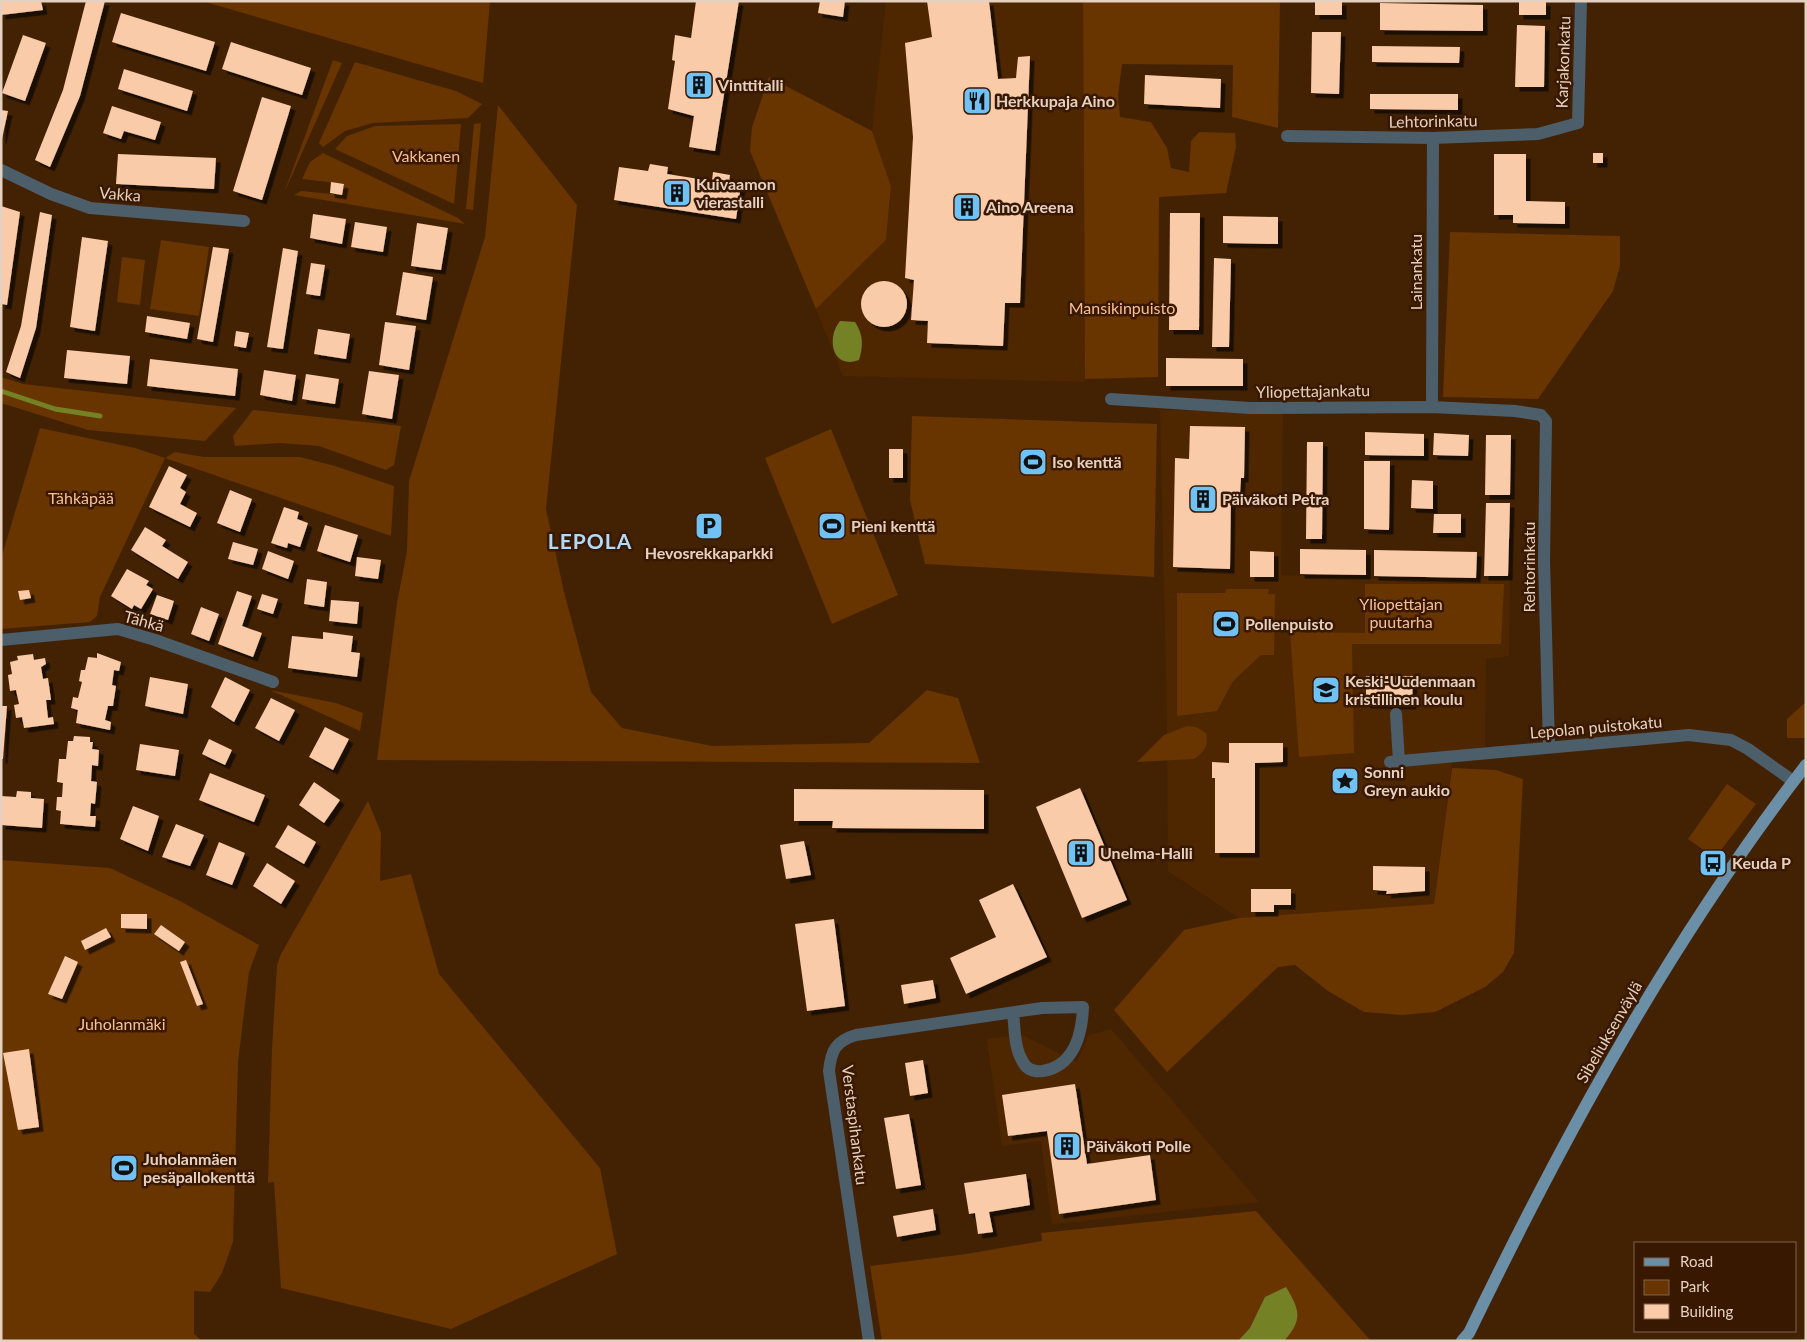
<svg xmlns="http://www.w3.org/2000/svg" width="1807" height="1342" viewBox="0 0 1807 1342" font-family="Lato,sans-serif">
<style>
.built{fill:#4e2701}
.green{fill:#683400}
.water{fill:#748225}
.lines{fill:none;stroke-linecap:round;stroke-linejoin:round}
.stream{stroke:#748225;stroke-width:5}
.building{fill:#facba9;filter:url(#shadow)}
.minor{stroke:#4c5e6a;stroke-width:12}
.major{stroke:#6a8fa7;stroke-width:12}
.labels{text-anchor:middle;stroke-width:5;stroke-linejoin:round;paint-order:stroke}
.street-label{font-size:16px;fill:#e6d0c0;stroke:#381800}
.poi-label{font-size:16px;font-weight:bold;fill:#e6d0c0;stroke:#381800;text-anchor:start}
.park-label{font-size:16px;fill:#f9bf94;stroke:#381800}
.district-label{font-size:21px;font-weight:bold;letter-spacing:1px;fill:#b0dbf8;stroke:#381800}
</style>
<defs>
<filter id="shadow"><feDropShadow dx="4.5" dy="4.5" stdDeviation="0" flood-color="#0009"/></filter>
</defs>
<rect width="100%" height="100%" fill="#432204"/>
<g class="built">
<polygon points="886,1 1083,1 1085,382 843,376 816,309 886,240 891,186 872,131"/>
<polygon points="1160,410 1283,411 1281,575 1373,579 1510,579 1509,656 1486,659 1485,747 1453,755 1434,904 1239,918 1168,871 1167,720"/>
<polygon points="1111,1029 1259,1202 1052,1224 1041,1141 1002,1146 987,1039 1022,1035 1077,1062 1089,1035"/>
</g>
<g class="green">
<polygon points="202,1 490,1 483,83"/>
<polygon points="1083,1 1280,1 1278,128 1232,117 1233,65 1122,64 1118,96 1120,117 1151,122 1167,148 1171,168 1189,172 1191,141 1199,132 1235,133 1236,147 1226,193 1159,197 1158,377 1085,379"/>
<polygon points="333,60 342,63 284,193"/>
<polygon points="355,62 456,91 482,104 468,118 373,123 345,131 323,147 319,143"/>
<polygon points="769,77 872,131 891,186 886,240 816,309 750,151 752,127"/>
<polygon points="498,105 577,205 546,509 564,592 591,692 622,728 712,746 869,743 927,690 958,698 980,763 377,760 397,603 407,551 409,481 485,237"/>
<polygon points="481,123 473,210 466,209 474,124"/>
<polygon points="461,124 454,204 335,149 347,136 375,126"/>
<polygon points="323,153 458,218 465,224 294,195 301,191 342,195 344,184 302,179 310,162"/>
<polygon points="1450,232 1620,236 1620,266 1613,291 1538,399 1443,397"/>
<polygon points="161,240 209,247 199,316 150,309"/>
<polygon points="122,257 145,260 140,305 117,302"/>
<polygon points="1,377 23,384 236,408 205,441 88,430 1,403"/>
<polygon points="253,410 401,426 394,465 386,470 319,446 280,443 235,446 233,436"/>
<polygon points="912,416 1157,424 1154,577 925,564 910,500"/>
<polygon points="40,428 135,448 165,458 175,452 204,457 300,457 335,466 394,486 391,536 165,458 100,597 97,616 90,622 1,629 1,559"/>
<polygon points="831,429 898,595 832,624 765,458"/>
<polygon points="1365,584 1504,584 1501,644 1352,644 1354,753 1299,757 1290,632 1365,633"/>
<polygon points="1227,589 1269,589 1268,594 1275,594 1274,655 1261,655 1233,681 1217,711 1177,716 1177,593 1225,593"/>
<polygon points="270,690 336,703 363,713 360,731"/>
<polygon points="1806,702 1806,735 1804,738 1787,738 1787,719"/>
<path d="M1187 726 1196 727 1206 733C1209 745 1204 753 1194 759L1137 762 1164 735Z"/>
<polygon points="1452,768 1496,770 1523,779 1514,953 1503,972 1485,987 1435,1012 1403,1015 1364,1012 1328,991 1295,965 1278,967 1167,1072 1114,1010 1184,930 1239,918 1434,904"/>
<polygon points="1727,784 1756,804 1715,858 1688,839"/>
<polygon points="368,801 381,833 380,881 411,874 439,974 600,1168 617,1254 451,1329 281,1288 274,1182 268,1183 272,1049 277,965 281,954"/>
<polygon points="1,860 110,868 180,901 259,945 249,972 238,1062 233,1242 222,1273 210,1292 194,1291 194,1334 202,1341 1,1341"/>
<polygon points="1256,1211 1371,1341 882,1341 870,1266 966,1254 1042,1241 1041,1233"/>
</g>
<g class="water">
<path d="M840 321 855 322C864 336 863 346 859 360 832 370 826 338 840 321Z"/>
<path d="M1286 1287C1300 1310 1303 1320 1284 1341H1238L1250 1328 1265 1297Z"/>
</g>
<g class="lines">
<polyline class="stream" points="1,391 55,409 100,416"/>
</g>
<g class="building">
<polygon points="1,1 41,1 43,10 1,15"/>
<polygon points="86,1 105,1 80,96 50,167 35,160 63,90"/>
<polygon points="696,1 739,1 715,151 689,147 694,116 668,109 675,61 672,60 675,35 691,38"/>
<polygon points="820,1 845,1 843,17 818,13"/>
<polygon points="927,1 989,1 998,79 1016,78 1018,57 1030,56 1020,303 1005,303 1003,346 927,343 928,321 911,320 914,280 905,278 913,137 905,43 932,37"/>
<rect x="1315" y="1" width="27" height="14"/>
<rect x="1519" y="1" width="27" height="14"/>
<polygon points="1380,3 1483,5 1483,31 1380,30"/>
<polygon points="121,13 215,42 206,71 112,42"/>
<polygon points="1517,25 1545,26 1544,87 1515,87"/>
<polygon points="1312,32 1341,32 1339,94 1311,93"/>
<polygon points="23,35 46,43 25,101 2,93"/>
<polygon points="231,42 311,68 302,95 222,69"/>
<polygon points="1372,46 1460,47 1459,63 1372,62"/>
<polygon points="124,69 193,91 187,111 118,89"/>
<polygon points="1145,75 1221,79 1220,108 1144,104"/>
<polygon points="1370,94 1458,94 1458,110 1370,109"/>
<polygon points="262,97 291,106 262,200 233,191"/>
<polygon points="112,106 161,122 155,140 124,131 121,139 103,133"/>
<polygon points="1,110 8,111 2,139 1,139"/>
<rect x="1593" y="153" width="10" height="10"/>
<polygon points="118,154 216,158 214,189 116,184"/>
<polygon points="1494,154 1526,154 1526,201 1565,202 1565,224 1513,223 1513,215 1494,215"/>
<polygon points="650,164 668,167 667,174 712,181 713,172 730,175 729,183 741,185 736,219 614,200 619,167 648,171"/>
<polygon points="331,182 344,184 342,195 330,193"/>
<polygon points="1,206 20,212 7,305 1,304"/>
<polygon points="40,212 52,215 36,328 20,378 6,372 21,326"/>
<polygon points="1170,213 1200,213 1199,330 1169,330"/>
<polygon points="313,214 346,219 342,244 310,238"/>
<polygon points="1223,216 1278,217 1278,244 1223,243"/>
<polygon points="355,222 387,227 383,252 351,247"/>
<polygon points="417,223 448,228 441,270 411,266"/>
<polygon points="82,237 108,241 95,331 70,327"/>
<polygon points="213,247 229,249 213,342 197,339"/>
<polygon points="283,248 298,251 283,349 267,347"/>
<polygon points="1214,258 1231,259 1229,347 1212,347"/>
<polygon points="311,263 325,265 320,296 306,294"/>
<polygon points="403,272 433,277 426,320 396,315"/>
<circle cx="884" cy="304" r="23"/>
<polygon points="147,316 190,323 187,339 145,332"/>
<polygon points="385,322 416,326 409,370 379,365"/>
<polygon points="318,329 350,334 346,359 314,354"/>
<polygon points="236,331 249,333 246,348 234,346"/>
<polygon points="67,350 130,356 127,384 64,378"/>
<polygon points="1166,358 1243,359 1243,386 1166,386"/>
<polygon points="150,359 238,369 235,396 147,386"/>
<polygon points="264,370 296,375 292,401 260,395"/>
<polygon points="369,371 399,375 392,419 362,414"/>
<polygon points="306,374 339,379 335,404 302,399"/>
<polygon points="1190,426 1245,427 1244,478 1241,478 1240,494 1231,493 1230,569 1173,567 1175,458 1189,459"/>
<polygon points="1365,432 1424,434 1424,456 1365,455"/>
<polygon points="1434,433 1469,435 1468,456 1433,455"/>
<polygon points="1486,435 1511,435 1510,495 1485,495"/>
<polygon points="1307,442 1323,442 1322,539 1306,539"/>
<rect x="889" y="449" width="14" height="29"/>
<polygon points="1364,461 1390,461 1389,530 1364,529"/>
<polygon points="169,466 187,475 180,488 186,492 180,504 197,513 190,527 149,507"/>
<polygon points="1412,480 1433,481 1433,509 1411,508"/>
<polygon points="230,490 252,499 240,532 217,523"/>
<polygon points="1486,503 1510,503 1508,576 1484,576"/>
<polygon points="284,507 299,512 297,519 308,523 300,547 288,543 287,548 271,543"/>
<polygon points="1434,514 1461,514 1461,533 1433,533"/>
<polygon points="325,525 358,535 350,562 317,551"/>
<polygon points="145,527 166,540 162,546 188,562 178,579 131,550"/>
<polygon points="233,542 258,549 253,565 228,559"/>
<polygon points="1300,549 1366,550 1366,575 1300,574"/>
<polygon points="1374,550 1477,552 1476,578 1374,576"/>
<polygon points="268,551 294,561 288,579 262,569"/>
<polygon points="1250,551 1274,552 1274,577 1250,577"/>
<polygon points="357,557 381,560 378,579 355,576"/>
<polygon points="127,569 149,581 146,585 153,589 141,609 134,605 132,609 111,596"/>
<polygon points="307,579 327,582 324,607 304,604"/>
<polygon points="29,590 31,598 20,600 18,591"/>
<polygon points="237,591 252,596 242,626 262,633 253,657 218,644"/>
<polygon points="262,594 278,599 273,614 257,609"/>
<polygon points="157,595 174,601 168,620 150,614"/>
<polygon points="331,600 359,602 357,624 329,621"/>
<polygon points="201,607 219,614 209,641 191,634"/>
<polygon points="323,632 353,636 351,652 360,653 357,677 288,668 292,636 323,639"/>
<polygon points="97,653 121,662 119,671 114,670 112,685 116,686 113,706 108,706 105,720 111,722 110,730 76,723 78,710 71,708 73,697 78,698 82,682 79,681 81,670 85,670 88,657 97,658"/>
<polygon points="33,654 34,660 45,658 46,664 41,667 43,679 48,678 51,700 46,700 48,718 53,717 54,724 24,728 22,717 16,718 14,705 19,704 16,690 10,691 8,675 12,674 10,662 18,660 17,656"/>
<polygon points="1366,676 1413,676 1412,705 1366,704"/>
<polygon points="150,677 188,684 183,714 145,706"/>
<polygon points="225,677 250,690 234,722 211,707"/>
<polygon points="271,698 295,710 279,741 255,728"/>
<polygon points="1,706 7,706 3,759 1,759"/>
<polygon points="325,727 349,739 333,770 309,757"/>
<polygon points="74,736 90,737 90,742 93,742 92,749 99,750 98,766 92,765 91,781 97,782 95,804 91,803 90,816 96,816 95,827 60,824 61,811 56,810 57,797 62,797 63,783 57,782 59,759 66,759 68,741 73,741"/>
<polygon points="209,739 232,750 225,765 202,754"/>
<polygon points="1229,743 1283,743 1283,762 1255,763 1255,853 1215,853 1215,778 1212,778 1212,762 1229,763"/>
<polygon points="140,744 179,750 175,776 136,770"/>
<polygon points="210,773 265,795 254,822 199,800"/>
<polygon points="314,782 340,800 324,823 299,805"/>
<polygon points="1080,788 1127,900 1082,918 1036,807"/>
<polygon points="794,789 984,790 984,829 832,828 833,821 794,821"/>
<polygon points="17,791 31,792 31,798 44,799 42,828 1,825 1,796 16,797"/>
<polygon points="133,806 159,816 148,851 120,839"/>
<polygon points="176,824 204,835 190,866 162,857"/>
<polygon points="288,825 316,842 304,864 275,847"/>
<polygon points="804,841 811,875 786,879 780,845"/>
<polygon points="219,842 245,853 232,885 206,875"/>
<polygon points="267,863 295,881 281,904 253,886"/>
<polygon points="1373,866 1425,867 1425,891 1386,894 1387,891 1373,890"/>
<polygon points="1013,884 1047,957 966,994 950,958 996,937 979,900"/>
<polygon points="1251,889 1291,889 1291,905 1274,905 1274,912 1251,912"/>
<polygon points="121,914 147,914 147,929 121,928"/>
<polygon points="834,919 845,1006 807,1011 795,924"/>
<polygon points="161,925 185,942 179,951 154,934"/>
<polygon points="106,928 111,937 85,950 81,941"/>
<polygon points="65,956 78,962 62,999 48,994"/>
<polygon points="186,960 203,1004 197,1006 180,962"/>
<polygon points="933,980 936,998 904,1004 901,985"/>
<polygon points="29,1049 39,1127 18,1130 3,1053"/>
<polygon points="923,1060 928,1093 910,1096 905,1063"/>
<polygon points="1075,1084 1087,1164 1150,1155 1156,1200 1059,1214 1047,1131 1008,1136 1002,1095"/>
<polygon points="909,1114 921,1185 896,1189 884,1118"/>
<polygon points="1026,1174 1030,1205 989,1212 993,1232 978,1234 975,1213 969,1214 964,1183"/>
<polygon points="933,1209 936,1230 897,1237 893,1216"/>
</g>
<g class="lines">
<g class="minor">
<polyline points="1287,136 1433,138 1538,134 1578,123 1581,1"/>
<polyline points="1,170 51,194 90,208 244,221"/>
<polyline points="1111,399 1250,408 1432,407 1515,411 1541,415 1546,421 1544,560 1549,747"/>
<polyline points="1432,407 1433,138"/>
<polyline points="1,640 118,629 155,640 273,682"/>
<polyline points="1396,714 1399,761"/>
<polyline points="1390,762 1689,735 1731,740 1748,749 1793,781"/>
<path d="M869 1341 829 1071C831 1050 836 1041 856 1035L1042 1008 1083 1007C1082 1034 1074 1066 1043 1071 1035 1072 1027 1070 1023 1062 1014 1048 1015 1029 1013 1013"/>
</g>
<path class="major" d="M1462 1341 1469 1333C1565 1134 1671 940 1806 765"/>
</g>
<defs>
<symbol id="building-square" viewBox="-11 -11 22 22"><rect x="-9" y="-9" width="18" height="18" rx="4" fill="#70c2f4" stroke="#381800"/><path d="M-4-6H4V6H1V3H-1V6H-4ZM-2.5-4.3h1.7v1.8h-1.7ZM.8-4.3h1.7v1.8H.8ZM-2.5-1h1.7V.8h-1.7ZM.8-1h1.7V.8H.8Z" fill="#111"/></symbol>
<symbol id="restaurant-square" viewBox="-11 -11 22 22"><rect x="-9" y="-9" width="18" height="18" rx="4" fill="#70c2f4" stroke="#381800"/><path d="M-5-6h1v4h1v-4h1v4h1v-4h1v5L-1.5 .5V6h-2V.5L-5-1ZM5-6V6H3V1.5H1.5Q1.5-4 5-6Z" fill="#111"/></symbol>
<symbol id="stadium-square" viewBox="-11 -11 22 22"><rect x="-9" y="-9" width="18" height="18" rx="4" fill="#70c2f4" stroke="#381800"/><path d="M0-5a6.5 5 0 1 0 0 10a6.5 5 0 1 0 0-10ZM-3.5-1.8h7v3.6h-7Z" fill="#111"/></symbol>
<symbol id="parking-square" viewBox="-11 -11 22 22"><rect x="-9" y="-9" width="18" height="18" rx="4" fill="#70c2f4" stroke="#381800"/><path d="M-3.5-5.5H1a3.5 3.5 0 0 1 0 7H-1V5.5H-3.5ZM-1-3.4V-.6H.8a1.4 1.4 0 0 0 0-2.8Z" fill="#111"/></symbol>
<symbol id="school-square" viewBox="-11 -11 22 22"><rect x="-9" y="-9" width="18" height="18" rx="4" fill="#70c2f4" stroke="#381800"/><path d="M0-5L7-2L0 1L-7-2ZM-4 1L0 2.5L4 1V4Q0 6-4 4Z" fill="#111"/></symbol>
<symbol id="sight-square" viewBox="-11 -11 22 22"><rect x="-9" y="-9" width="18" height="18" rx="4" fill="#70c2f4" stroke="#381800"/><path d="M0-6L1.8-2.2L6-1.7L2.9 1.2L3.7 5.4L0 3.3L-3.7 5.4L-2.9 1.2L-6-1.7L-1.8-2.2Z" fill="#111"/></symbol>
<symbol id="bus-square" viewBox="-11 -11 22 22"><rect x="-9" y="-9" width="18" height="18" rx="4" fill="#70c2f4" stroke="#381800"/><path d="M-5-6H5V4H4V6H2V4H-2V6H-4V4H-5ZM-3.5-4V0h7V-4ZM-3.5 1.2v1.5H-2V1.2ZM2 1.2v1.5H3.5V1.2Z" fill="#111"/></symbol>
</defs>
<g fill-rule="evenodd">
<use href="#building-square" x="683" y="69" width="32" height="32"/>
<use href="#restaurant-square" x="961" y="85" width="32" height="32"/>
<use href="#building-square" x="661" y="177" width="32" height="32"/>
<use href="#building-square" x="951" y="191" width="32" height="32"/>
<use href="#stadium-square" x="1017" y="446" width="32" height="32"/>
<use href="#building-square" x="1187" y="483" width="32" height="32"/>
<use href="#parking-square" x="693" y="510" width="32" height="32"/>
<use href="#stadium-square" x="816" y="510" width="32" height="32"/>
<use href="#stadium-square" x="1210" y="608" width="32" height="32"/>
<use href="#school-square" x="1310" y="674" width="32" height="32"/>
<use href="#sight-square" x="1329" y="765" width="32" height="32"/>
<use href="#building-square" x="1065" y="837" width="32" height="32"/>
<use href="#bus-square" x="1697" y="847" width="32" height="32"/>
<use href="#building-square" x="1051" y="1130" width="32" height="32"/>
<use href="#stadium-square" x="108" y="1152" width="32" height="32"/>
</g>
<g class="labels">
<g class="street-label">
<text transform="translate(1563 62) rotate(-88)" y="6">Karjakonkatu</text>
<text transform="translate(1433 121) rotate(-1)" y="6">Lehtorinkatu</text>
<text transform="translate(120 194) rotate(5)" y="6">Vakka</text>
<text transform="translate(1416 272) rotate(-90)" y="6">Lainankatu</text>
<text transform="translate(1313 391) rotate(-1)" y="6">Yliopettajankatu</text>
<text transform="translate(1529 567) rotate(-90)" y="6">Rehtorinkatu</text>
<text transform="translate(144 621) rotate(15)" y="6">Tähkä</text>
<text transform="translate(1596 727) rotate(-5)" y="6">Lepolan puistokatu</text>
<text transform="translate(1609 1032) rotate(-60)" y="6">Sibeliuksenväylä</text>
<text transform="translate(855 1125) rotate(83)" y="6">Verstaspihankatu</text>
</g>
<g class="poi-label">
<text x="718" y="91">Vinttitalli</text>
<text x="996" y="107">Herkkupaja Aino</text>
<text x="696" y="190">Kuivaamon<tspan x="696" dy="18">vierastalli</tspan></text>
<text x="986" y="213">Aino Areena</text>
<text x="1052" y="468">Iso kenttä</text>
<text x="1222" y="505">Päiväkoti Petra</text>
<text x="851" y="532">Pieni kenttä</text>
<text x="709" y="559" text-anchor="middle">Hevosrekkaparkki</text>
<text x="1245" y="630">Pollenpuisto</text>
<text x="1345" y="687">Keski-Uudenmaan<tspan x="1345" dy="18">kristillinen koulu</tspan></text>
<text x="1364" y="778">Sonni<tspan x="1364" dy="18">Greyn aukio</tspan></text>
<text x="1100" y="859">Unelma-Halli</text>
<text x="1732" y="869">Keuda P</text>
<text x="1086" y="1152">Päiväkoti Polle</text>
<text x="143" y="1165">Juholanmäen<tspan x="143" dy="18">pesäpallokenttä</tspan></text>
</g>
<g class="park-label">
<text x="426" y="162">Vakkanen</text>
<text x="1122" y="314">Mansikinpuisto</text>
<text x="81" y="504">Tähkäpää</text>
<text x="1401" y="610">Yliopettajan<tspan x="1401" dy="18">puutarha</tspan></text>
<text x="122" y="1030">Juholanmäki</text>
</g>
<g class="district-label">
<text x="590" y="549">LEPOLA</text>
</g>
</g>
<rect width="1807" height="1342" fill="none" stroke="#e6d0c0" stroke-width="5"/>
<rect x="1634" y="1242" width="162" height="90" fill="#381800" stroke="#7e624d"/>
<rect x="1644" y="1258" width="25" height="8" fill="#6a8fa7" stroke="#7e624d"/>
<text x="1680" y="1267" font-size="15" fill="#e6d0c0">Road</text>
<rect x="1644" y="1280" width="25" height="15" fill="#683400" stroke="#7e624d"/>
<text x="1680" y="1292" font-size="15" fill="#e6d0c0">Park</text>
<rect x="1644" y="1304" width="25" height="15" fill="#facba9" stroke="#7e624d"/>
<text x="1680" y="1317" font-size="15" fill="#e6d0c0">Building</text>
</svg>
